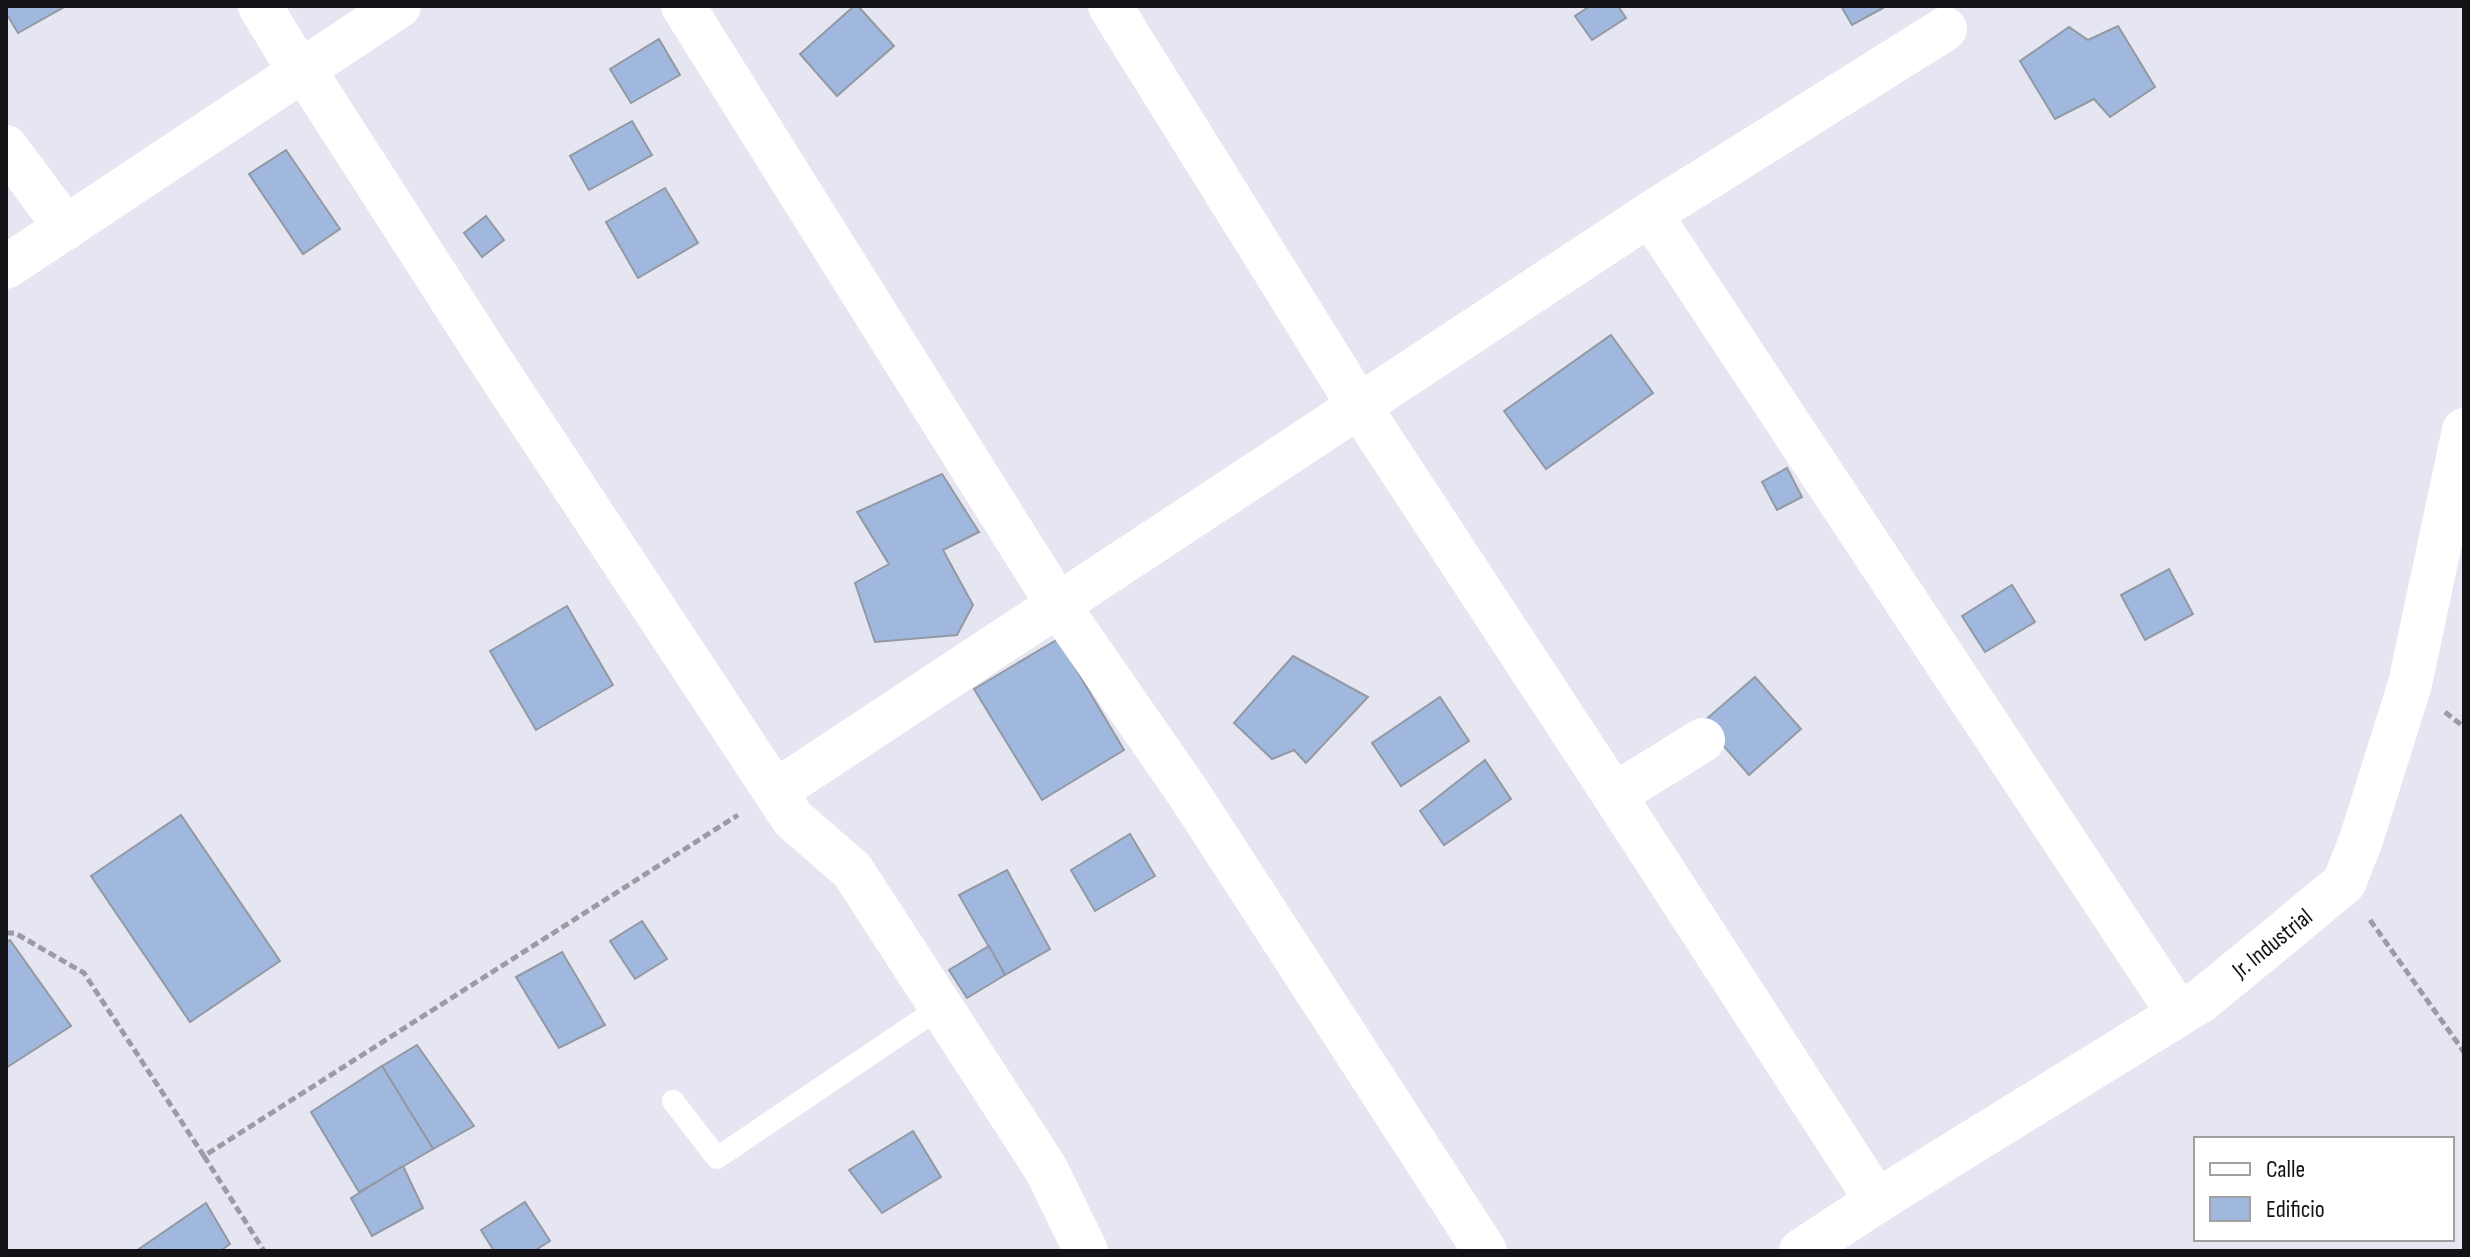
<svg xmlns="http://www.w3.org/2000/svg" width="2470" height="1257" viewBox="0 0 2470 1257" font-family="'Sofia Sans Condensed',sans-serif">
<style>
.building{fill:#a1b8de;stroke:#9399a3;stroke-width:2}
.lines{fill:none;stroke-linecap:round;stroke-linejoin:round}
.path{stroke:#9b9ba5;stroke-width:5;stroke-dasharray:8 4;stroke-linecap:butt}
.lane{stroke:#fff;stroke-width:22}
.street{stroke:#fff;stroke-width:44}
.labels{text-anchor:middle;stroke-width:8;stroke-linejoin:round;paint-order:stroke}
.street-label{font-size:24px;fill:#131317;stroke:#fff}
</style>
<rect width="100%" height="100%" fill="#e6e6f3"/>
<g class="building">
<polygon points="6,6 66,6 18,33 6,13"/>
<polygon points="854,6 858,6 894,46 837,96 800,54"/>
<polygon points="1590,6 1618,6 1626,18 1592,40 1575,16"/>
<polygon points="1841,6 1882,6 1883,8 1852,25"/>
<polygon points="2118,26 2155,87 2110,117 2094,99 2055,119 2020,61 2069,27 2088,40"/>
<polygon points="659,39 680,75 631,103 610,69"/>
<polygon points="632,121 652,155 589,190 570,156"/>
<polygon points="286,150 340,229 303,254 249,174"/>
<polygon points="665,188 698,243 638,278 606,222"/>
<polygon points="486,216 504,240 482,257 464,233"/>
<polygon points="1611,335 1653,393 1546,469 1504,411"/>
<polygon points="1787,468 1802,497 1777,510 1762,482"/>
<polygon points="942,474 979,532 943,550 973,605 957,635 875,642 855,583 889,564 857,512"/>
<polygon points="2169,569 2193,614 2145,640 2121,595"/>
<polygon points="2012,585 2035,622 1985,652 1962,616"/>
<polygon points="567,606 613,685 536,730 490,651"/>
<polygon points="1058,639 1124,750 1042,800 974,689"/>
<polygon points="1293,656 1368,697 1306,763 1294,750 1272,759 1234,723"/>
<polygon points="1755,677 1801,729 1749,775 1703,722"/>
<polygon points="1440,697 1469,741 1401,786 1372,743"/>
<polygon points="1485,760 1511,799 1444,845 1420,811"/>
<polygon points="181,815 280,961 190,1022 91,876"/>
<polygon points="1130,834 1155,876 1095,911 1071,870"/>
<polygon points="1007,870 1050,949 1005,975 959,895"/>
<polygon points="642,921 667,959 635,979 610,941"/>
<polygon points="10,940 71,1026 6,1068 6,942"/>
<polygon points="989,946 1005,975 967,998 949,970"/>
<polygon points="562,952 605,1025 559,1048 516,977"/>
<polygon points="417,1045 474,1126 433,1149 382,1066"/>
<polygon points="382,1066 433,1149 359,1192 311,1112"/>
<polygon points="913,1131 941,1177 882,1213 849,1170"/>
<polygon points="403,1166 423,1208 372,1236 351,1198"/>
<polygon points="525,1202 550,1241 534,1251 494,1251 481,1230"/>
<polygon points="206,1203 230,1244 220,1251 136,1251"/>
</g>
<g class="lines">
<g class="path">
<polyline points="2445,712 2464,727"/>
<polyline points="2370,920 2464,1052"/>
<polyline points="6,933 15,933 84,973 204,1156 738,815"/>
<polyline points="204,1156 264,1251"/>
</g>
<polyline class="lane" points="673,1101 717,1158 942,1006"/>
<g class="street">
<polyline points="260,6 289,54 304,70 493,364 793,819 852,870 1046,1169 1086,1251"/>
<polyline points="683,6 1058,605 1189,794 1485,1251"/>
<polyline points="1110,6 1359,406 1614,795 1703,740"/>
<polyline points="6,147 66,228"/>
<polyline points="1650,214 2179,1014"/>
<polyline points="6,267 399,6"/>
<polyline points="776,791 1650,214 1945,29"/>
<polyline points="1614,795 1877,1201"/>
<polyline points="1801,1251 1877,1201 2202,1000 2344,883 2361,840 2410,684 2464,430"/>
</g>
</g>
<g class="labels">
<g class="street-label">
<text transform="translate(2272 943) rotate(-39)" y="8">Jr. Industrial</text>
</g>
</g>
<rect width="2470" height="1257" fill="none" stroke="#131317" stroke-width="16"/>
<rect x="2194" y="1137" width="260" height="104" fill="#ffffff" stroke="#a1a1a2" stroke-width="2"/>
<rect x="2210" y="1163" width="40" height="12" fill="#ffffff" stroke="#a1a1a2" stroke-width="2"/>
<text x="2266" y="1177" font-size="24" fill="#131317">Calle</text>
<rect x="2210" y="1197" width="40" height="24" fill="#a1b8de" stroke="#a1a1a2" stroke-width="2"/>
<text x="2266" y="1217" font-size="24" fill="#131317">Edificio</text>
</svg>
